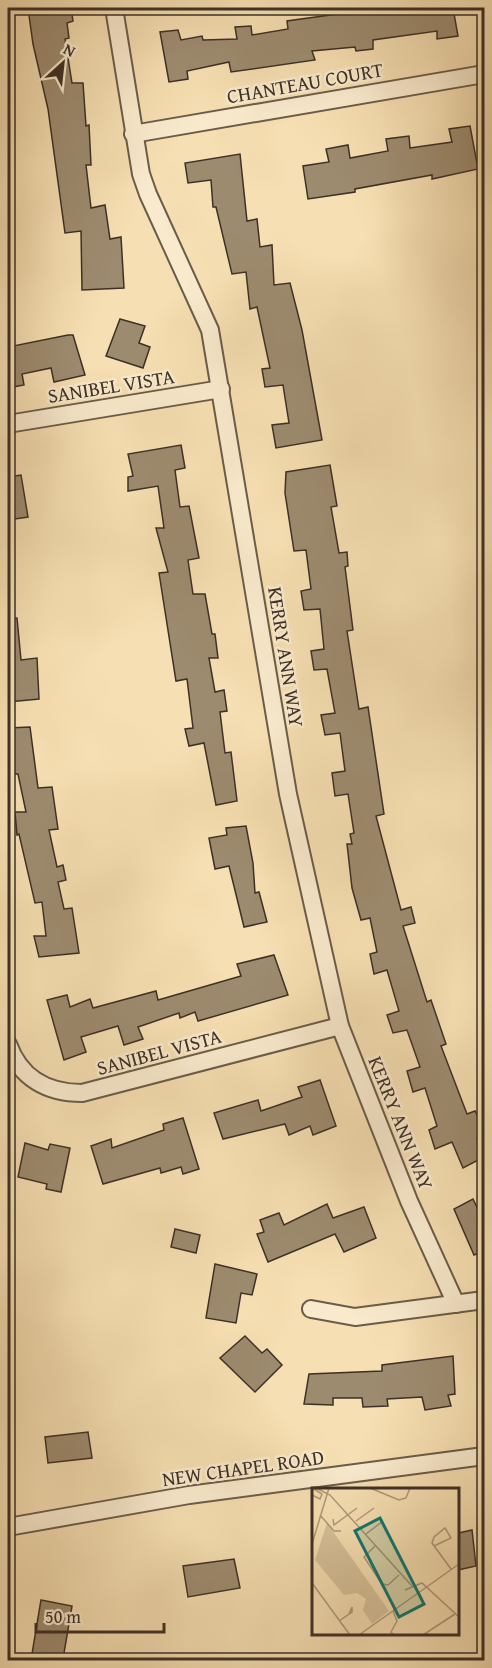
<svg xmlns="http://www.w3.org/2000/svg" width="492" height="1668" viewBox="0 0 492 1668" font-family="'Gentium Book Plus',serif">
<style>
.building{fill:#9d8b6f;stroke:#3d3026;stroke-width:1.5}
.lines{fill:none;stroke-linecap:round;stroke-linejoin:round}
.minor-casing{stroke:#6b5c49;stroke-width:20}
.minor{stroke:#f9eacd;stroke-width:16}
.labels{text-anchor:middle;stroke-width:5;stroke-linejoin:round;paint-order:stroke}
.street-label{font-size:20px;fill:#3d3026;stroke:#f9eacd}
.inset-road{fill:none;stroke:#ac997a;stroke-width:1.5}
.view{fill:#0f766e;fill-opacity:0.15;stroke:#0f766e;stroke-width:3}
.inset-edge{fill:none;stroke:#3d3026;stroke-width:3}
</style>
<rect width="100%" height="100%" fill="#f6dfb2"/>
<filter id="stains"><feTurbulence type="fractalNoise" baseFrequency=".00333" numOctaves="4"/><feColorMatrix values="0 0 0 0 .2 0 0 0 0 .09 0 0 0 0 .02 0 0 0 .5 -.17"/></filter>
<radialGradient id="worn" r=".72"><stop offset=".6" stop-color="#630" stop-opacity="0"/><stop offset="1" stop-color="#630" stop-opacity=".3"/></radialGradient>
<g class="building">
<polygon points="28,8 71,8 73,21 67,23 69,38 65,39 72,83 83,83 86,126 89,125 91,165 86,165 91,208 105,205 110,239 121,237 124,288 82,290 81,231 65,233 48,109 33,44"/>
<polygon points="381,8 453,8 458,36 437,39 437,31 373,40 373,49 356,51 355,47 312,51 315,60 231,72 229,62 187,71 188,79 169,82 160,32 178,30 181,40 202,36 203,40 237,39 235,27 251,26 252,35 288,29 287,21"/>
<polygon points="470,126 478,169 432,179 432,175 355,189 355,192 308,199 303,166 329,162 326,149 348,145 350,158 388,151 386,139 409,136 410,148 452,142 449,129"/>
<polygon points="240,154 247,221 257,219 260,247 272,245 274,285 290,283 302,330 322,440 276,448 272,425 289,423 283,385 265,387 262,369 270,368 257,307 250,309 246,272 232,274 216,207 213,207 211,180 188,183 185,163"/>
<polygon points="120,319 145,326 139,343 150,347 143,368 106,356"/>
<polygon points="68,335 73,335 85,375 54,382 51,368 22,374 24,385 8,388 8,347"/>
<polygon points="181,445 185,468 175,470 180,507 189,506 199,558 188,560 193,594 205,594 212,634 215,634 218,658 209,658 215,692 224,690 227,711 220,712 225,753 231,752 237,801 216,805 204,743 189,746 185,729 193,728 187,679 176,681 159,573 168,572 156,528 164,528 158,486 128,491 128,477 133,476 128,454"/>
<polygon points="330,465 337,506 331,507 339,553 347,552 348,566 345,567 353,630 347,631 359,709 368,707 384,814 376,816 401,910 411,907 415,923 403,926 427,1002 431,1000 446,1044 441,1046 467,1114 475,1111 484,1128 484,1134 477,1138 484,1157 463,1168 452,1142 435,1149 429,1130 437,1126 425,1088 413,1092 407,1071 420,1067 407,1030 393,1033 387,1015 399,1011 387,970 374,974 370,954 377,952 370,918 361,920 352,888 347,844 352,844 350,834 354,833 348,794 335,796 332,773 345,771 340,733 325,735 321,715 335,713 327,669 314,670 311,651 324,649 320,609 304,610 301,591 311,589 306,550 294,551 285,493 286,472"/>
<polygon points="21,475 28,517 8,520 8,477"/>
<polygon points="17,618 21,660 37,658 39,699 8,702 8,619"/>
<polygon points="30,727 38,788 52,787 58,829 49,830 57,867 63,865 66,880 58,882 64,909 72,908 79,953 39,957 34,936 46,936 42,902 35,903 19,834 17,835 15,812 26,812 18,774 12,774 8,738 8,728"/>
<polygon points="246,826 253,863 255,893 259,892 267,922 244,927 229,866 215,869 209,838 227,835 226,828"/>
<polygon points="274,955 288,995 198,1021 195,1012 180,1018 179,1013 138,1027 143,1039 124,1045 118,1026 81,1037 86,1052 64,1060 47,1000 67,995 70,1007 90,999 93,1008 156,991 158,1000 241,976 237,964"/>
<polygon points="320,1080 336,1126 313,1135 310,1126 289,1135 285,1124 223,1139 214,1113 258,1100 261,1111 302,1097 298,1087"/>
<polygon points="183,1118 199,1169 183,1174 181,1167 161,1173 160,1168 103,1184 91,1146 111,1139 112,1148 164,1130 163,1124"/>
<polygon points="25,1143 48,1150 50,1144 70,1148 61,1192 46,1189 47,1184 18,1177"/>
<polygon points="473,1199 484,1222 484,1251 474,1255 454,1209"/>
<polygon points="327,1204 333,1218 364,1207 376,1238 344,1252 335,1234 268,1262 257,1234 264,1232 260,1220 279,1213 284,1225"/>
<polygon points="175,1229 200,1235 196,1253 171,1247"/>
<polygon points="215,1264 257,1274 252,1295 241,1293 236,1323 206,1318"/>
<polygon points="245,1336 262,1353 267,1349 282,1365 255,1392 220,1358"/>
<polygon points="453,1356 455,1394 448,1395 451,1406 425,1410 422,1397 387,1399 388,1406 363,1407 362,1398 333,1398 333,1405 304,1404 309,1374 382,1371 382,1365"/>
<polygon points="88,1432 92,1458 48,1463 45,1437"/>
<polygon points="472,1530 476,1566 458,1570 458,1533"/>
<polygon points="234,1559 240,1588 188,1597 183,1566"/>
<polygon points="41,1600 72,1606 63,1659 32,1654"/>
</g>
<g class="lines">
<defs>
<g id="minor">
<polyline points="114,8 141,174 148,194 210,330 288,794 340,1026 409,1201 456,1304"/>
<polyline points="133,134 484,74"/>
<polyline points="8,424 221,389"/>
<path d="M8 1044C20 1078 47 1093 82 1093L340 1026"/>
<polyline points="311,1309 355,1317 484,1300"/>
<polyline points="8,1527 189,1495 484,1456"/>
</g>
</defs>
<use href="#minor" class="minor-casing"/>
<use href="#minor" class="minor"/>
</g>
<g class="labels">
<g class="street-label">
<text transform="translate(305 83) rotate(-10)" y="7">CHANTEAU COURT</text>
<text transform="translate(111 386) rotate(-9)" y="7">SANIBEL VISTA</text>
<text transform="translate(286 657) rotate(81)" y="7">KERRY ANN WAY</text>
<text transform="translate(159 1052) rotate(-15)" y="7">SANIBEL VISTA</text>
<text transform="translate(401 1123) rotate(68)" y="7">KERRY ANN WAY</text>
<text transform="translate(243 1468) rotate(-8)" y="7">NEW CHAPEL ROAD</text>
</g>
</g>
<g transform="translate(312 1488)">
<rect width="147" height="147" fill="#f6dfb2"/>
<path d="M15 35 77 123 60 136 51 122 54 111 45 105 32 107 3 72Z" fill="#d7c19a"/>
<path class="inset-road" d="M4 0 18 7 100 98M58 0 87 12 94 10 98 0M0 7 8 11 10 6 2 1M8 27 22 43H29M21 31 22 37 45 20M44 33 62 20M54 46 71 33M0 56 17 0M64 57 52 69 70 96 76 97 87 87M122 58 139 50 133 40 122 49 120 55 139 81M0 95 38 147M93 102 110 95 147 129M81 123 85 133 79 144 82 147M27 133 40 124V119L37 126M47 147 147 76M111 147 143 126"/>
<path class="view" d="M68 30 112 116 87 129 43 43Z"/>
<rect width="147" height="147" class="inset-edge"/>
</g>
<rect width="492" height="1668" fill="none" stroke="#f6dfb2" stroke-width="30"/>
<rect x="9" y="9" width="474" height="1650" fill="none" stroke="#3d3026" stroke-width="3"/>
<rect x="15" y="15" width="462" height="1638" fill="none" stroke="#3d3026" stroke-width="1.5"/>
<g transform="translate(63 63) rotate(27)" stroke="#f9eacd" stroke-width="4.5" paint-order="stroke">
<path d="M0-4.5L10 22L0 15L-10 22Z" fill="#3d3026"/>
<text y="-9" font-size="16" font-weight="bold" text-anchor="middle" fill="#3d3026">N</text>
</g>
<path d="M36 1623v9h128v-9" fill="none" stroke="#3d3026" stroke-width="3"/>
<text x="45" y="1623" font-size="18" fill="#3d3026" stroke="#f9eacd" stroke-width="4.5" paint-order="stroke">50 m</text>
<rect width="100%" height="100%" filter="url(#stains)"/>
<rect width="100%" height="100%" fill="url(#worn)"/>
</svg>
